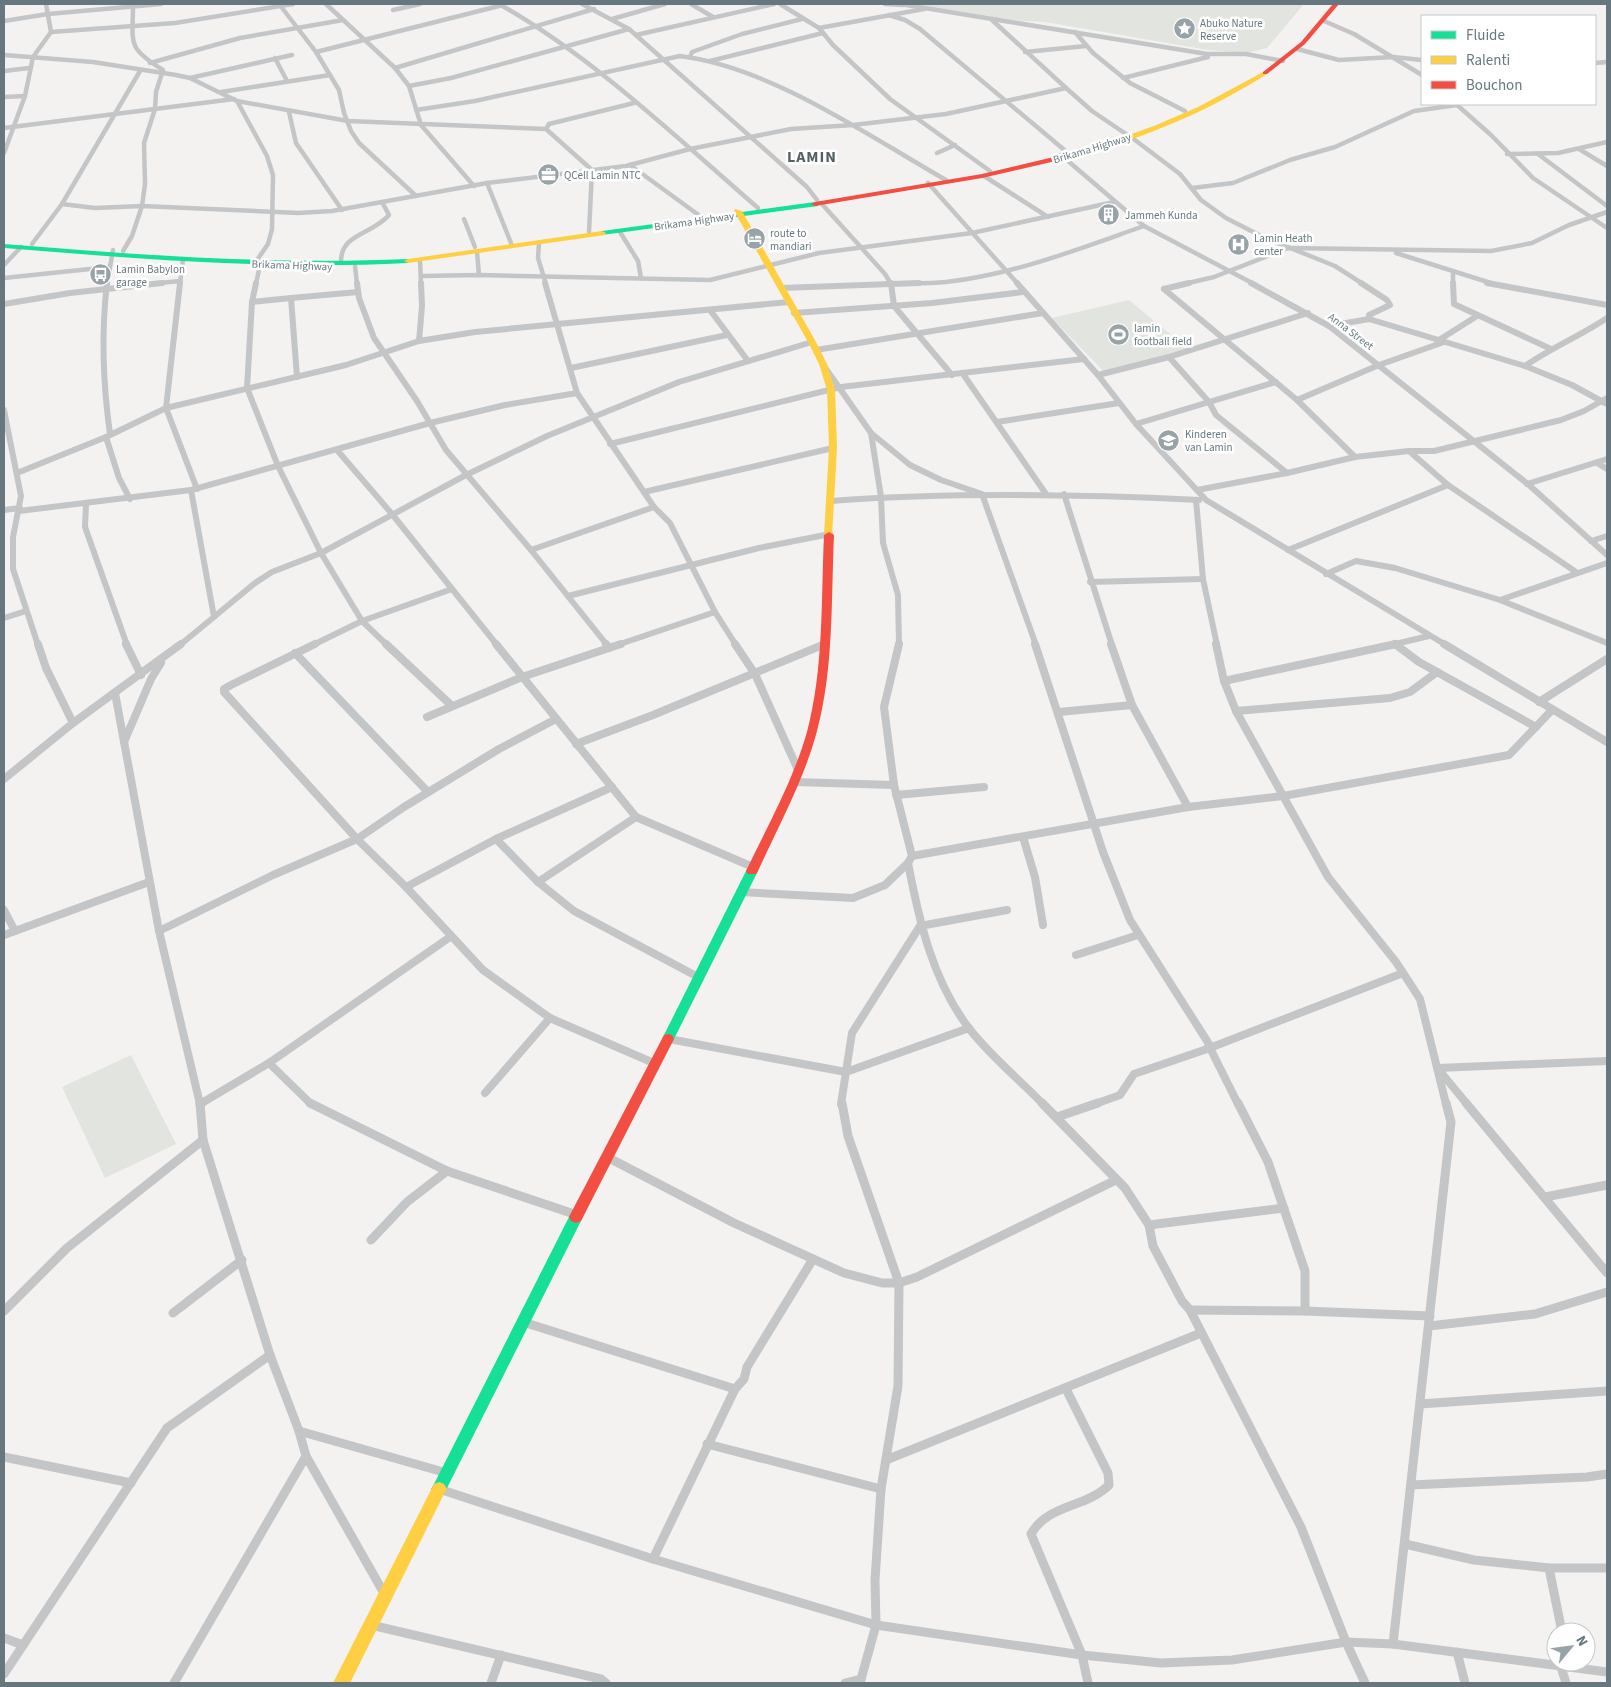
<svg xmlns="http://www.w3.org/2000/svg" width="1611" height="1687" viewBox="0 0 1611 1687" font-family="'Source Sans 3',sans-serif">
<style>
.green{fill:#e2e4df}
.lines{fill:none;stroke-linecap:round;stroke-linejoin:round}
.street-far3{stroke:#c3c5c6;stroke-width:4.5}
.street-far2{stroke:#c3c5c6;stroke-width:6}
.street-far1{stroke:#c3c5c6;stroke-width:8}
.street{stroke:#c3c5c6;stroke-width:9}
.fast{fill:#16e098;fill-rule:evenodd}
.slow{fill:#ffcf43;fill-rule:evenodd}
.jam{fill:#f24e42;fill-rule:evenodd}
.labels{text-anchor:middle;stroke-width:5;stroke-linejoin:round;paint-order:stroke}
.far-poi-label{font-size:11px;fill:#66787d;stroke:#fff;text-anchor:start}
.far-street-label{font-size:11px;fill:#66787d;stroke:#fff}
.far-district-label{font-size:16px;font-weight:bold;letter-spacing:1px;fill:#536064;stroke:#fff}
</style>
<rect width="100%" height="100%" fill="#f3f2f1"/>
<g class="green">
<polygon points="906,4 1304,4 1267,48 1246,53 1208,50 1045,22 1004,20"/>
<polygon points="1129,300 1189,350 1104,372 1052,318"/>
<polygon points="131,1055 176,1144 105,1178 62,1087"/>
</g>
<g class="lines">
<g class="street-far3">
<polyline points="279,4 316,52 503,5"/>
<polyline points="326,4 395,68 409,86 421,125 474,186"/>
<path d="M499 4C593 57 676 137 758 208"/>
<polyline points="582,4 629,29 807,187 817,200"/>
<polyline points="691,4 713,17"/>
<polyline points="780,4 819,28 924,9"/>
<polyline points="885,4 903,5"/>
<polyline points="900,4 1207,54 1246,54 1283,61"/>
<polyline points="393,10 420,4"/>
<polyline points="889,15 905,20 920,29 1068,153"/>
<polyline points="612,19 665,4"/>
<polyline points="992,20 1066,88"/>
<polyline points="4,21 48,14 161,4"/>
<polyline points="1324,21 1354,34 1422,75"/>
<polyline points="819,28 833,45 890,99 990,171"/>
<polyline points="51,32 175,23 293,4"/>
<polyline points="1075,32 1093,53 1130,83 1185,111"/>
<polyline points="636,35 774,4"/>
<polyline points="1297,49 1339,60 1393,57 1422,60"/>
<polyline points="316,52 339,90 344,113 351,131 359,143 415,195"/>
<polyline points="1025,52 1086,46"/>
<polyline points="4,55 93,62 176,75 190,78 237,101 348,121 546,129 592,170 589,232"/>
<polyline points="690,57 692,52 742,34 802,19"/>
<polyline points="275,58 287,81"/>
<polyline points="710,61 823,33"/>
<polyline points="150,63 240,38 343,20"/>
<polyline points="1595,63 1607,62"/>
<polyline points="395,68 594,9"/>
<polyline points="4,71 29,68"/>
<polyline points="190,78 292,55"/>
<polyline points="1123,78 1208,57"/>
<polyline points="409,86 451,78 629,29"/>
<polyline points="221,92 330,75"/>
<polyline points="4,97 25,96"/>
<polyline points="237,101 267,156 273,175 272,229 268,244 257,260"/>
<polyline points="1456,104 1491,135 1533,178 1607,228"/>
<path d="M416 110 475 101 680 56C770 67 867 135 946 180"/>
<polyline points="289,112 296,143 342,210"/>
<polyline points="4,128 234,99"/>
<polyline points="546,129 549,124 634,103"/>
<polyline points="1131,137 1180,174 1201,200 1226,218 1263,237 1335,266 1363,284"/>
<polyline points="1579,149 1607,166"/>
<polyline points="4,153 25,96 33,57 51,32 46,4"/>
<polyline points="937,153 955,145"/>
<polyline points="1507,154 1558,153 1607,142"/>
<polyline points="1538,154 1607,206"/>
<polyline points="1061,155 1144,226 1254,284"/>
<polyline points="630,165 700,216"/>
<polyline points="984,176 1048,217"/>
<polyline points="487,183 511,243"/>
<polyline points="928,183 1018,284"/>
<polyline points="1192,188 1233,183 1290,160 1335,147 1414,111 1457,105"/>
<polyline points="821,203 885,274 891,284"/>
<polyline points="62,204 95,208 142,206 298,213 332,211 487,183 626,166 690,149 791,129 853,125 946,114 1066,88 1092,111 1126,134"/>
<polyline points="464,219 475,247"/>
<polyline points="620,232 638,261 641,278"/>
<polyline points="539,243 538,258 546,284"/>
<polyline points="32,244 62,204 140,71"/>
<path d="M123 251 132 236 142 206 145 184 144 143 155 109 156 92 163 70C126 47 133 44 133 4"/>
<polyline points="477,252 479,275"/>
<polyline points="1396,253 1494,284"/>
<polyline points="420,260 421,284"/>
<path d="M341 263C340 233 372 235 389 215L382 202"/>
<polyline points="4,265 21,247"/>
<polyline points="355,266 357,284"/>
<polyline points="1453,273 1453,284"/>
<polyline points="421,276 479,275 710,280 819,253 972,233 1114,202"/>
<polyline points="4,278 109,267"/>
<polyline points="107,284 113,250"/>
<polyline points="150,284 180,281"/>
<polyline points="180,284 183,259"/>
<polyline points="256,284 260,265"/>
<path d="M885 284C905 283 926 284 946 282 1013 275 1081 248 1144 226"/>
<polyline points="1184,284 1214,277 1288,248 1491,251 1532,243 1569,225 1607,212"/>
</g>
<g class="street-far2">
<path d="M107 283C101 334 103 384 110 434"/>
<polyline points="180,283 166,408 197,489"/>
<polyline points="256,283 252,302 247,388 278,466 321,553 362,621 387,645"/>
<polyline points="357,283 359,298 374,338 417,401 446,450 531,550 607,645"/>
<polyline points="545,283 577,393 654,507 670,523 715,612 736,645"/>
<polyline points="891,283 894,306 952,375"/>
<polyline points="1017,283 1098,375 1136,424 1206,500 1446,645"/>
<polyline points="1251,283 1329,326 1529,485 1607,555"/>
<polyline points="1361,283 1387,300 1390,305 1369,315 1369,319"/>
<polyline points="1453,283 1454,304 1551,349"/>
<polyline points="1487,283 1607,305"/>
<polyline points="781,288 919,283"/>
<polyline points="1164,289 1189,283"/>
<polyline points="1164,289 1297,400 1355,457"/>
<polyline points="252,302 291,298"/>
<polyline points="4,304 70,293 162,283"/>
<polyline points="710,310 748,361"/>
<polyline points="794,313 932,303 1023,292"/>
<polyline points="1329,326 1369,319 1525,366 1572,385 1605,403"/>
<polyline points="1439,340 1477,316"/>
<polyline points="419,341 422,306 421,283"/>
<polyline points="816,350 1043,313"/>
<polyline points="1169,357 1209,402 1216,415 1287,473"/>
<polyline points="824,366 871,433 881,497 883,543 898,595 899,645"/>
<path d="M1525 366C1551 348 1580 336 1607 318"/>
<polyline points="571,368 727,335"/>
<polyline points="963,374 1046,494"/>
<polyline points="1098,375 1169,357 1308,313"/>
<polyline points="297,377 291,298 358,292"/>
<polyline points="1297,400 1379,365 1444,342"/>
<polyline points="4,410 21,496 13,537 13,569 38,645"/>
<polyline points="997,422 1119,403"/>
<polyline points="1136,424 1276,382"/>
<polyline points="871,433 910,465 941,480 982,494 1036,645"/>
<polyline points="106,437 119,478 130,499"/>
<polyline points="610,444 841,387 1084,359"/>
<polyline points="337,450 392,514 497,645"/>
<polyline points="1409,451 1448,485 1576,572"/>
<polyline points="1597,463 1607,469"/>
<polyline points="17,473 106,437 166,408 346,365 419,341 475,332 789,302"/>
<polyline points="1527,484 1607,459"/>
<polyline points="191,490 214,617"/>
<polyline points="1197,490 1287,473 1355,457 1409,451 1434,451 1561,420 1584,411 1607,398"/>
<polyline points="644,492 833,448"/>
<polyline points="1064,494 1112,645"/>
<polyline points="1196,500 1203,579 1217,645"/>
<path d="M831 501C954 492 1076 494 1199 500"/>
<polyline points="86,504 85,527 127,645"/>
<polyline points="4,510 20,508"/>
<polyline points="19,511 191,490 430,423 505,405 577,393"/>
<polyline points="1591,541 1607,536"/>
<polyline points="531,550 654,507"/>
<polyline points="1288,550 1448,485"/>
<polyline points="1326,574 1356,561 1395,568 1500,600 1607,643"/>
<polyline points="1090,582 1203,579"/>
<polyline points="568,596 759,548 830,534"/>
<polyline points="1500,600 1607,563"/>
<polyline points="4,618 26,611"/>
<polyline points="180,645 255,583 272,572 321,553 466,475 547,436 679,382 812,342"/>
<polyline points="313,645 362,621 452,589"/>
<polyline points="617,645 715,612"/>
<polyline points="823,645 825,644"/>
<polyline points="1391,645 1429,636"/>
</g>
<g class="street-far1">
<polyline points="38,644 46,668 73,723"/>
<polyline points="126,644 141,675"/>
<polyline points="315,644 231,685 224,689 224,692 357,839 406,887 483,970 550,1018 656,1064"/>
<polyline points="386,644 452,706"/>
<polyline points="496,644 636,817 753,867"/>
<polyline points="606,644 609,648"/>
<polyline points="735,644 755,674 799,772"/>
<path d="M899 644 884 707 894 785 912 856 908 863C919 920 932 979 968 1027 989 1055 1019 1079 1043 1104"/>
<polyline points="1035,644 1103,852 1130,920 1209,1044 1207,1049 1134,1074 1120,1095 1095,1104"/>
<polyline points="1111,644 1132,705 1188,807"/>
<polyline points="1216,644 1224,681 1236,711 1328,877 1396,962 1420,999 1446,1104"/>
<polyline points="1395,644 1419,662 1536,727"/>
<polyline points="1444,644 1607,742"/>
<polyline points="295,653 428,792"/>
<polyline points="1224,681 1396,644"/>
<polyline points="115,693 159,931 200,1104"/>
<polyline points="1539,702 1607,659"/>
<polyline points="1236,711 1390,698 1410,692 1437,672"/>
<polyline points="1059,712 1132,705"/>
<polyline points="427,717 522,677 621,644"/>
<polyline points="124,742 151,679 161,663"/>
<polyline points="576,744 653,715 825,644"/>
<polyline points="4,779 73,723 181,644"/>
<polyline points="795,782 894,785"/>
<polyline points="896,795 984,787"/>
<polyline points="1023,837 1035,877 1043,925"/>
<polyline points="496,839 538,882 574,911 700,978"/>
<polyline points="912,856 1188,807 1283,796 1509,755 1552,710"/>
<polyline points="538,882 636,817"/>
<polyline points="406,887 496,839 612,787"/>
<polyline points="740,892 853,898 885,885 908,863"/>
<polyline points="4,910 15,931"/>
<polyline points="159,931 273,875 357,839 404,807 499,749 556,719"/>
<polyline points="4,935 149,882"/>
<polyline points="1076,955 1138,935"/>
<polyline points="669,1039 846,1072 969,1028"/>
<polyline points="1210,1048 1238,1104"/>
<polyline points="1207,1049 1403,973"/>
<polyline points="269,1063 311,1104"/>
<polyline points="1438,1068 1607,1061"/>
<polyline points="1439,1070 1467,1104"/>
<polyline points="485,1093 550,1018"/>
<polyline points="200,1104 269,1063 450,937"/>
<polyline points="841,1104 852,1033 920,926 1007,910"/>
</g>
<g class="street">
<polyline points="200,1103 203,1140 270,1355 299,1431 306,1456 385,1595"/>
<polyline points="310,1103 447,1171 577,1215"/>
<polyline points="842,1103 848,1136 899,1283 898,1386 881,1489 875,1580 876,1625 860,1683"/>
<polyline points="1042,1103 1125,1188 1149,1225 1153,1246 1182,1301 1190,1310 1301,1527 1346,1642 1365,1683"/>
<polyline points="1238,1103 1268,1162 1305,1271 1305,1311"/>
<polyline points="1466,1103 1607,1273"/>
<polyline points="200,1104 202,1103"/>
<polyline points="1057,1117 1098,1103"/>
<polyline points="607,1157 734,1223 844,1273 882,1283 899,1283 917,1277 1116,1180"/>
<polyline points="1545,1197 1607,1185"/>
<polyline points="1149,1225 1284,1208"/>
<polyline points="371,1240 407,1202 447,1171"/>
<polyline points="1190,1310 1305,1311 1430,1316"/>
<polyline points="4,1311 67,1248 203,1140"/>
<polyline points="173,1313 242,1260"/>
<polyline points="523,1322 735,1389"/>
<polyline points="1429,1326 1535,1314 1607,1292"/>
<path d="M1066 1389 1108 1473 1109 1485C1086 1508 1048 1504 1031 1534L1082 1655 1088 1683"/>
<polyline points="1420,1404 1607,1391"/>
<polyline points="299,1431 447,1473"/>
<polyline points="707,1444 881,1489"/>
<polyline points="4,1457 131,1483"/>
<polyline points="886,1460 1201,1333"/>
<polyline points="1411,1485 1587,1477 1607,1474"/>
<polyline points="439,1489 653,1559 876,1625 1082,1655 1161,1663 1232,1660 1346,1642 1393,1644 1607,1672"/>
<polyline points="1405,1544 1474,1560 1549,1568 1607,1568"/>
<polyline points="653,1559 735,1389 744,1379 747,1367 813,1259"/>
<polyline points="1549,1568 1562,1632"/>
<polyline points="371,1625 601,1679 606,1683"/>
<polyline points="4,1638 23,1645"/>
<polyline points="1393,1644 1451,1122 1446,1103"/>
<polyline points="1457,1652 1465,1683"/>
<polyline points="1561,1667 1566,1683"/>
<polyline points="4,1674 167,1428 270,1355"/>
<polyline points="174,1683 306,1456"/>
<polyline points="491,1683 501,1655"/>
<polyline points="845,1683 861,1679"/>
</g>
<g class="fast">
<polygon points="815,202 818,202 818,206 602,235 598,233 602,231"/>
<path d="M4 244C139 255 273 265 408 259L412 261 408 263C273 270 139 259 4 248Z"/>
<polygon points="752,867 756,868 758,871 672,1043 668,1044 664,1043 662,1039 746,871 748,868"/>
<polygon points="576,1211 581,1213 583,1217 444,1494 439,1496 434,1494 431,1489 434,1484 571,1213"/>
</g>
<g class="slow">
<path d="M1265 71 1268 73 1267 74C1212 109 1150 136 1087 153L1083 151 1154 126 1198 107Z"/>
<polygon points="735,209 742,211 816,342 827,364 835,390 837,448 832,537 826,537 824,535 829,448 827,390 819,364 808,342 734,211"/>
<polygon points="602,231 606,233 605,235 408,263 404,261 408,259"/>
<polygon points="439,1482 444,1484 447,1489 444,1494 350,1683 333,1683 434,1484"/>
</g>
<g class="jam">
<polygon points="1333,4 1339,4 1305,44 1267,74 1263,74 1263,72 1301,42"/>
<polygon points="1087,149 1091,151 1090,153 982,178 815,206 811,204 815,202 982,174"/>
<path d="M829 532 834 535C831 600 834 668 817 731 804 780 779 825 758 871L756 874H748L746 871C768 825 793 781 807 732 824 668 821 600 824 535Z"/>
<polygon points="668,1034 672,1035 674,1039 581,1221 576,1223 571,1221 569,1217 571,1213 664,1035"/>
</g>
</g>
<defs>
<symbol id="sight-disc" viewBox="-11 -11 22 22"><circle r="9.5" fill="#97a3a6" stroke="#fff"/><path d="M0-6L1.8-2.2L6-1.7L2.9 1.2L3.7 5.4L0 3.3L-3.7 5.4L-2.9 1.2L-6-1.7L-1.8-2.2Z" fill="#fff"/></symbol>
<symbol id="office-disc" viewBox="-11 -11 22 22"><circle r="9.5" fill="#97a3a6" stroke="#fff"/><path d="M-6-3h4V-5.5h4V-3h4V5H-6ZM-1-4.5V-3h2v-1.5ZM-6 0V1H6V0Z" fill="#fff"/></symbol>
<symbol id="building-disc" viewBox="-11 -11 22 22"><circle r="9.5" fill="#97a3a6" stroke="#fff"/><path d="M-4-6H4V6H1V3H-1V6H-4ZM-2.5-4.3h1.7v1.8h-1.7ZM.8-4.3h1.7v1.8H.8ZM-2.5-1h1.7V.8h-1.7ZM.8-1h1.7V.8H.8Z" fill="#fff"/></symbol>
<symbol id="hotel-disc" viewBox="-11 -11 22 22"><circle r="9.5" fill="#97a3a6" stroke="#fff"/><path d="M-6-4.5h1.5V1H6V5H4.5V3h-9V5H-6ZM-4 0a1.8 1.8 0 1 1 3.6 0ZM.5 0V-2.5h3Q6-2.5 6 0Z" fill="#fff"/></symbol>
<symbol id="hospital-disc" viewBox="-11 -11 22 22"><circle r="9.5" fill="#97a3a6" stroke="#fff"/><path d="M-5-5h3v3.5h4V-5h3V5h-3V1.5h-4V5h-3Z" fill="#fff"/></symbol>
<symbol id="bus-disc" viewBox="-11 -11 22 22"><circle r="9.5" fill="#97a3a6" stroke="#fff"/><path d="M-5-6H5V4H4V6H2V4H-2V6H-4V4H-5ZM-3.5-4V0h7V-4ZM-3.5 1.2v1.5H-2V1.2ZM2 1.2v1.5H3.5V1.2Z" fill="#fff"/></symbol>
<symbol id="stadium-disc" viewBox="-11 -11 22 22"><circle r="9.5" fill="#97a3a6" stroke="#fff"/><path d="M0-5a6.5 5 0 1 0 0 10a6.5 5 0 1 0 0-10ZM-3.5-1.8h7v3.6h-7Z" fill="#fff"/></symbol>
<symbol id="school-disc" viewBox="-11 -11 22 22"><circle r="9.5" fill="#97a3a6" stroke="#fff"/><path d="M0-5L7-2L0 1L-7-2ZM-4 1L0 2.5L4 1V4Q0 6-4 4Z" fill="#fff"/></symbol>
</defs>
<g fill-rule="evenodd">
<use href="#sight-disc" x="1172" y="16" width="25" height="25"/>
<use href="#office-disc" x="536" y="162" width="25" height="25"/>
<use href="#building-disc" x="1096" y="202" width="25" height="25"/>
<use href="#hotel-disc" x="742" y="226" width="25" height="25"/>
<use href="#hospital-disc" x="1226" y="232" width="25" height="25"/>
<use href="#bus-disc" x="88" y="262" width="25" height="25"/>
<use href="#stadium-disc" x="1106" y="322" width="25" height="25"/>
<use href="#school-disc" x="1156" y="428" width="25" height="25"/>
</g>
<g class="labels">
<g class="far-poi-label">
<text x="1200" y="27">Abuko Nature<tspan x="1200" dy="13">Reserve</tspan></text>
<text x="564" y="179">QCell Lamin NTC</text>
<text x="1125" y="219">Jammeh Kunda</text>
<text x="770" y="237">route to<tspan x="770" dy="13">mandiari</tspan></text>
<text x="1254" y="242">Lamin Heath<tspan x="1254" dy="13">center</tspan></text>
<text x="116" y="273">Lamin Babylon<tspan x="116" dy="13">garage</tspan></text>
<text x="1134" y="332">lamin<tspan x="1134" dy="13">football field</tspan></text>
<text x="1185" y="438">Kinderen<tspan x="1185" dy="13">van Lamin</tspan></text>
</g>
<g class="far-street-label">
<text transform="translate(1092 148) rotate(-17)" y="4">Brikama Highway</text>
<text transform="translate(694 221) rotate(-8)" y="4">Brikama Highway</text>
<text transform="translate(292 265) rotate(2)" y="4">Brikama Highway</text>
<text transform="translate(1351 331) rotate(37)" y="4">Anna Street</text>
</g>
<g class="far-district-label">
<text x="812" y="162">LAMIN</text>
</g>
</g>
<rect width="1611" height="1687" fill="none" stroke="#66787d" stroke-width="10"/>
<rect x="1421" y="15" width="175" height="90" fill="#ffffff" stroke="#c2c9cb"/>
<rect x="1431" y="31" width="25" height="8" fill="#16e098" stroke="#c2c9cb"/>
<text x="1466" y="40" font-size="15" fill="#66787d">Fluide</text>
<rect x="1431" y="56" width="25" height="8" fill="#ffcf43" stroke="#c2c9cb"/>
<text x="1466" y="65" font-size="15" fill="#66787d">Ralenti</text>
<rect x="1431" y="81" width="25" height="8" fill="#f24e42" stroke="#c2c9cb"/>
<text x="1466" y="90" font-size="15" fill="#66787d">Bouchon</text>
<g transform="translate(1571 1647) rotate(61)"><circle r="24" fill="#ffffff" stroke="#c2c9cb"/>
<path d="M0-4L9 19L0 12L-9 19Z" fill="#97a3a6"/>
<text y="-8" font-size="14" font-weight="bold" text-anchor="middle" fill="#66787d">N</text>
</g>
</svg>
